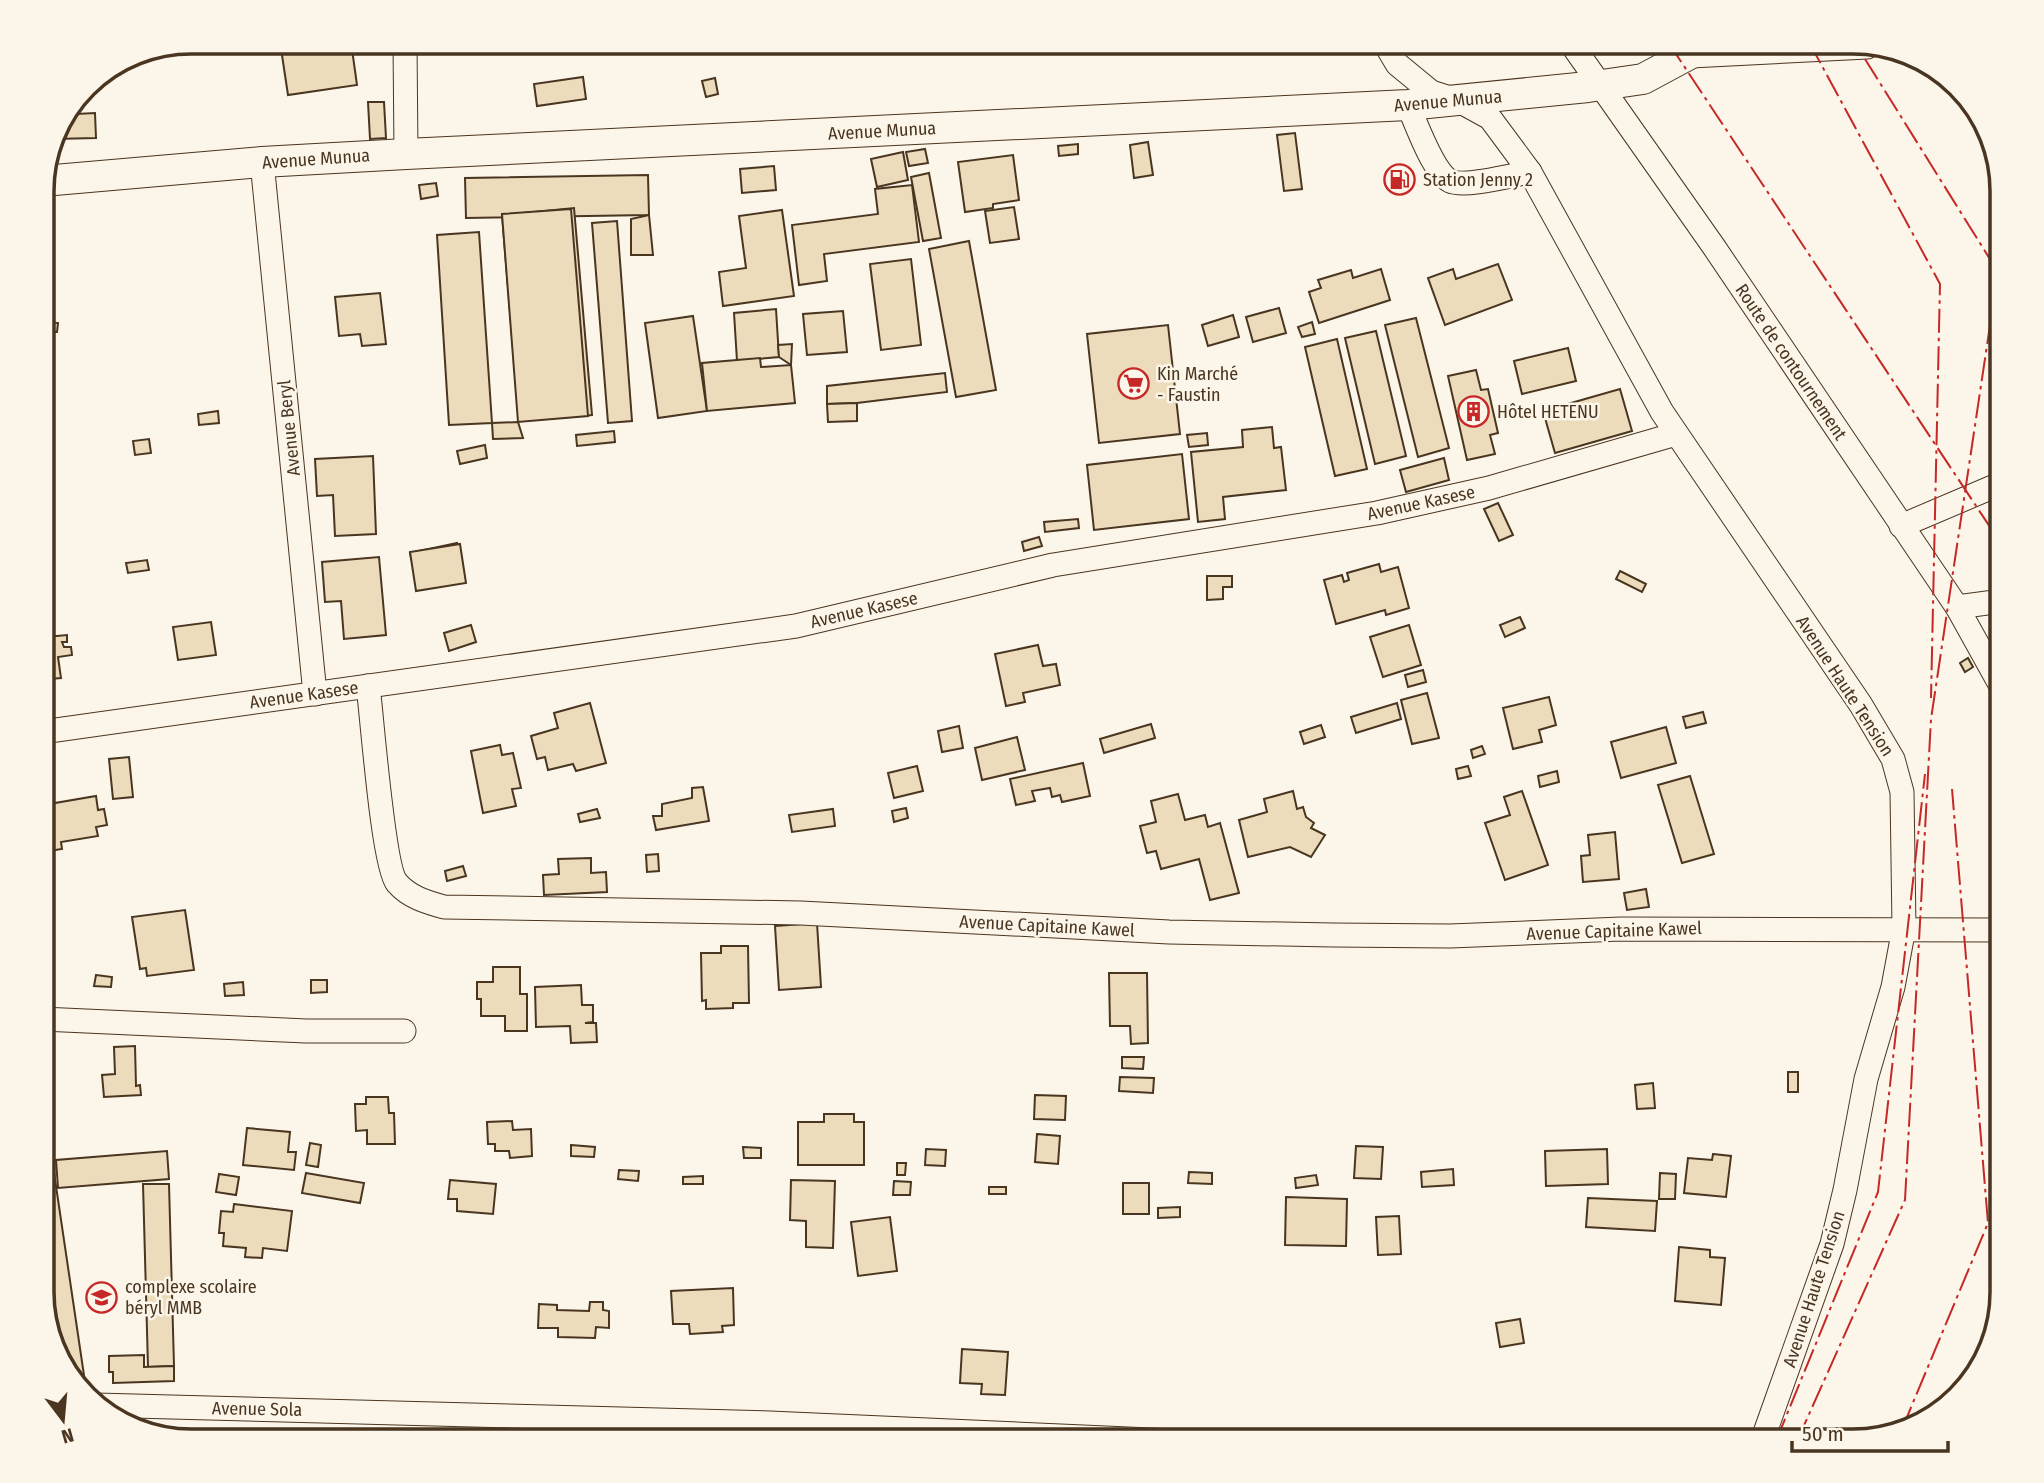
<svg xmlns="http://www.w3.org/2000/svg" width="2044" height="1483" viewBox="0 0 2044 1483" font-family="'Fira Sans Condensed',sans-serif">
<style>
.building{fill:#ecdcbc;stroke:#4a3520;stroke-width:2}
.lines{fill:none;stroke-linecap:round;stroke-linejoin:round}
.minor-casing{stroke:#4a3520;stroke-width:25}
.major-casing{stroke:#4a3520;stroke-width:32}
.minor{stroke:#fbf6e9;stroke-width:23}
.major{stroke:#fbf6e9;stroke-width:30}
.power{stroke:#c62828;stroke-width:2;stroke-dasharray:24 5 3.5 5;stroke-linecap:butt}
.labels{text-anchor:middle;stroke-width:5;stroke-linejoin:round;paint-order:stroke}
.street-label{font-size:18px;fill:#4a3520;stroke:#fbf6e9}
.poi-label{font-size:18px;fill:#4a3520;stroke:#fbf6e9;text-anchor:start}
.rim{fill:none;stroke:#4a3520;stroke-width:3.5}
</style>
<rect width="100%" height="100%" fill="#fbf6e9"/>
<g class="building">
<polygon points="280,42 351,42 357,85 288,95"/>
<polygon points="583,77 586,99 537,106 534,84"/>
<polygon points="715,78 718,94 706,97 702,81"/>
<polygon points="368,102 384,102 386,138 370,139"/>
<polygon points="73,106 76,106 76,114 95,113 96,138 54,139 58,125"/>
<polygon points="1295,133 1302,189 1284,191 1277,135"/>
<polygon points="1148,142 1153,175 1134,178 1130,145"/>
<polygon points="1078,144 1078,154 1059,156 1058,146"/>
<polygon points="925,149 928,163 909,166 906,152"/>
<polygon points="903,152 908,180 877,187 871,159"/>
<polygon points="1013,155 1019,200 993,204 993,208 965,212 958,162"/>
<polygon points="774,166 776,190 742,193 740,169"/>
<polygon points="929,173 941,238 923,241 911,177"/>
<polygon points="648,175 649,215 466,218 465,178"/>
<polygon points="436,183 438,196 421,199 419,185"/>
<polygon points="912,185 919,242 824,254 827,281 799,285 792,225 878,214 875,189"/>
<polygon points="1014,207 1019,239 990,243 985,211"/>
<polygon points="574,208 592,415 519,421 502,215"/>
<polygon points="571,209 588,416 518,422 502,214"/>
<polygon points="782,210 794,296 723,306 719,272 746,268 739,216"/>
<polygon points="649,215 653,255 631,255 631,219"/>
<polygon points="617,221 632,421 608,423 592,223"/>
<polygon points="479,232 492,423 449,425 437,235"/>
<polygon points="969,241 996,390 956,397 929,249"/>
<polygon points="911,259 921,345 881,350 870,264"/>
<polygon points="1498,264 1512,300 1445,325 1428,278 1453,269 1456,279"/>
<polygon points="1381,269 1390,300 1319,323 1309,292 1321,288 1318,280 1351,270 1353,278"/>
<polygon points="380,293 386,344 362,346 360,334 339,336 335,297"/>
<polygon points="1279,308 1286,333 1253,342 1246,317"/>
<polygon points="776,309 779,357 737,361 734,313"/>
<polygon points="843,311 847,352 807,355 803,314"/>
<polygon points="1233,315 1239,337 1208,346 1202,325"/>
<polygon points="693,316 707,411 658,418 645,323"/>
<polygon points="1416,318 1449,448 1418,457 1385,325"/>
<polygon points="42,321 58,323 57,332 42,331"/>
<polygon points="1312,322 1315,334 1302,337 1298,327"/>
<polygon points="1168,325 1180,434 1099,443 1087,334"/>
<polygon points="1376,331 1406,456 1375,464 1345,338"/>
<polygon points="1337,339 1367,469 1335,476 1305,347"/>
<polygon points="792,344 791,365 779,357 778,345"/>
<polygon points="1568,348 1576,381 1522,394 1514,361"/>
<polygon points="760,358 761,367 791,365 795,403 707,411 702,363"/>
<polygon points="1476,370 1481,390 1488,389 1498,433 1490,435 1495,454 1467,460 1448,376"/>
<polygon points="945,373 947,392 857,403 827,404 827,386"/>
<polygon points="1620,389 1632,431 1555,453 1543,411"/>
<polygon points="857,403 857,421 828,422 827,404"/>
<polygon points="218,411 219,423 199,425 198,414"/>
<polygon points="518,422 523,438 493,439 492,423"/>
<polygon points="1272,427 1274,448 1281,447 1286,490 1223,497 1225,519 1198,522 1191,452 1243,447 1242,430"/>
<polygon points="614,431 615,442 577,446 576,435"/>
<polygon points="1207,433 1208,445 1189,447 1187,435"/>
<polygon points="149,439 151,453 135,455 133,441"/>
<polygon points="485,445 487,458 460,464 457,451"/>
<polygon points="1182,454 1189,519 1094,530 1087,465"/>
<polygon points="373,456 376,534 335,536 333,495 317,496 315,459"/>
<polygon points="1444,458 1449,480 1406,492 1400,470"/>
<polygon points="1498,503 1513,535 1499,541 1484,509"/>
<polygon points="1078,519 1079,528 1045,532 1044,522"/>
<polygon points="1039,537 1042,546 1024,551 1022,542"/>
<polygon points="457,543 464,580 418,590 410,553"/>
<polygon points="460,544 466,583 416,591 410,552"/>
<polygon points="379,557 386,635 344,639 341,601 325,602 322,562"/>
<polygon points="147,560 149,570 128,573 126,563"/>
<polygon points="1379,564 1381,572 1398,567 1409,608 1386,615 1385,610 1336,624 1324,580 1342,575 1344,582 1349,580 1347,573"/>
<polygon points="1620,571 1646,584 1642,592 1616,579"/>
<polygon points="1207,576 1232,576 1232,587 1223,587 1223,599 1207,600"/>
<polygon points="1520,617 1525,628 1505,637 1500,625"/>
<polygon points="211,622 216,655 178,660 173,627"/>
<polygon points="471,625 476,642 449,651 444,633"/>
<polygon points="1409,625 1421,665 1383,677 1370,637"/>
<polygon points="67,635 67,642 62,642 64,647 71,647 72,655 58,657 61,678 50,679 46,637"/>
<polygon points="1038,645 1043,666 1056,664 1060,685 1023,693 1025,702 1006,706 995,654"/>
<polygon points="1968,658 1973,667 1965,672 1960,663"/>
<polygon points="1423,670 1426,682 1408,687 1405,675"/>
<polygon points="1427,693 1439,738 1412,744 1401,700"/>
<polygon points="1549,697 1556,725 1539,730 1542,742 1513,749 1503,708"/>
<polygon points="590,703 606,763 576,771 573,764 548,770 545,757 537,759 531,736 558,728 554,713"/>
<polygon points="1397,703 1401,719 1356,733 1351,717"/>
<polygon points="1703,712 1706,723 1686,728 1683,717"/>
<polygon points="1151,724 1155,738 1104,753 1100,739"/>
<polygon points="1321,725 1325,737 1304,744 1300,732"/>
<polygon points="959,726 963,748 942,752 938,731"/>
<polygon points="1666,727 1676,763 1621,778 1611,742"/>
<polygon points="1017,737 1025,770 982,780 975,748"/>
<polygon points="500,745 502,755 513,753 521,788 512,789 516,806 483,813 471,751"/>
<polygon points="1482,746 1485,754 1473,758 1471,750"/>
<polygon points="129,757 133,797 113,799 109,759"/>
<polygon points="1083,763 1090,796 1062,802 1060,795 1052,797 1050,788 1032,791 1035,801 1016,805 1010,779"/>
<polygon points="917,766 923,791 894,798 888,773"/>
<polygon points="1468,766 1471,776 1458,779 1456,769"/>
<polygon points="1557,771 1559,782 1540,787 1538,776"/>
<polygon points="1690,776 1714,854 1682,863 1658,785"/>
<polygon points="703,787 709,821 656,830 653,816 662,816 662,804 692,798 692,788"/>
<polygon points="1293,791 1297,809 1303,807 1306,817 1314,823 1311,828 1325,835 1311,857 1290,847 1248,857 1239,820 1267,812 1264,799"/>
<polygon points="1522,791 1548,865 1505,880 1485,823 1510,815 1504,797"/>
<polygon points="47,792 49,804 96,796 98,810 104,809 107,825 96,827 98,836 61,842 62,849 42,852 42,793"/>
<polygon points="1178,794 1185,820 1205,815 1208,827 1220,823 1239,893 1210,900 1199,859 1161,869 1156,851 1147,853 1140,826 1156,822 1151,801"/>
<polygon points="906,808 908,818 894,822 892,811"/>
<polygon points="597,809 600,818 580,822 578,814"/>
<polygon points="833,809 835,826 792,832 789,815"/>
<polygon points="1615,832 1619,879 1583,882 1581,856 1590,855 1588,835"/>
<polygon points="658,854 659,871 647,872 646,855"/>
<polygon points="591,858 591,873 606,872 607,892 544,895 543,875 559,874 558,859"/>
<polygon points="463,866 466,876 447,881 445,871"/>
<polygon points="1646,889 1649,907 1627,910 1624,893"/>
<polygon points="185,910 194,970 147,976 146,968 140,969 132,917"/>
<polygon points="817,923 821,987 779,990 775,926"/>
<polygon points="721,946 748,946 749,1003 733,1003 733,1008 706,1009 706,1000 702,1001 701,953 721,953"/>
<polygon points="493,967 520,967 520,994 527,994 527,1031 505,1031 505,1016 481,1016 481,999 477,999 477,982 493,982"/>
<polygon points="1109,973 1147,973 1148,1043 1131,1044 1130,1026 1110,1026"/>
<polygon points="96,975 112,977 111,987 94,986"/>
<polygon points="311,980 327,980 327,992 311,993"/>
<polygon points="243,982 244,995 225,996 224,984"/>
<polygon points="581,985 582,1005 593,1005 593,1022 585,1023 596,1023 597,1042 571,1043 570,1026 536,1027 535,987"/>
<polygon points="135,1046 136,1086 140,1085 141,1095 104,1097 102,1075 115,1074 114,1047"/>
<polygon points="1122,1057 1144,1057 1143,1069 1122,1068"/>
<rect x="1788" y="1072" width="10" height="20"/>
<polygon points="1120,1077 1154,1078 1153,1093 1119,1091"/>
<polygon points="1653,1083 1655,1108 1637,1109 1635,1085"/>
<polygon points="1035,1095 1066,1096 1065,1120 1034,1119"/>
<polygon points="366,1097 388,1097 389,1113 394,1113 395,1144 367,1144 367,1130 356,1131 355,1104 366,1104"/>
<polygon points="824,1114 854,1114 854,1122 864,1122 864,1165 798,1165 798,1122 824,1122"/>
<polygon points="512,1121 513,1130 531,1129 532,1156 510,1158 509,1151 495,1151 495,1144 488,1144 487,1122"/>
<polygon points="247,1128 290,1132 288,1152 296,1152 294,1170 243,1165"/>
<polygon points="1037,1134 1060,1136 1058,1164 1035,1162"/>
<polygon points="310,1143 321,1145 318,1167 306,1165"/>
<polygon points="571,1145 595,1147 594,1157 571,1156"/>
<polygon points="1356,1146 1383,1147 1381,1179 1354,1178"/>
<polygon points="743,1147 761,1148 761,1158 744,1158"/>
<polygon points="926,1149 946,1150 945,1166 925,1165"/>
<polygon points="1607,1149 1608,1184 1546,1186 1545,1151"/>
<polygon points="167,1151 169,1179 58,1188 56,1160"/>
<polygon points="1713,1154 1731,1156 1726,1197 1684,1193 1688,1158 1712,1160"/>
<polygon points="52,1159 85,1382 77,1384 62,1366 42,1301 42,1160"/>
<polygon points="897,1163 906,1163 905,1175 897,1175"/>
<polygon points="1453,1169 1454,1185 1422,1187 1421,1172"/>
<polygon points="619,1170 639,1171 638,1181 618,1179"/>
<polygon points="1189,1172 1212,1173 1212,1184 1188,1183"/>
<polygon points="306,1173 364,1183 360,1203 302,1193"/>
<polygon points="1660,1173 1676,1174 1675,1199 1659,1199"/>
<polygon points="219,1174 239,1177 236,1195 216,1192"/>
<polygon points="1316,1175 1318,1185 1296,1188 1295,1178"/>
<polygon points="703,1176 703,1184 683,1184 683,1177"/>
<polygon points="450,1180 496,1184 493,1214 457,1211 457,1199 448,1199"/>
<polygon points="791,1180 835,1181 833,1248 806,1247 806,1221 790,1220"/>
<polygon points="894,1181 911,1182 910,1195 893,1195"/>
<rect x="1123" y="1183" width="26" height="31"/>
<polygon points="143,1184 169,1184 174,1366 148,1367"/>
<rect x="989" y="1187" width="17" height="7"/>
<polygon points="1286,1197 1347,1199 1346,1246 1285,1245"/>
<polygon points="1588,1198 1657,1201 1655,1231 1586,1227"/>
<polygon points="234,1204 292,1211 287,1251 263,1248 262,1258 245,1257 246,1248 223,1246 224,1233 219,1233 221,1211 233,1212"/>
<polygon points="1180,1207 1180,1217 1158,1218 1158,1208"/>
<polygon points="1399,1216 1401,1254 1378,1255 1376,1217"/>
<polygon points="890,1217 897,1271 858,1276 851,1222"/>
<polygon points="1679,1247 1710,1250 1710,1257 1725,1258 1721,1305 1675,1301"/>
<polygon points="733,1288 734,1325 722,1326 723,1332 690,1334 689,1324 673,1324 671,1291"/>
<polygon points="590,1302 603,1302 603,1310 609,1311 609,1328 596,1327 595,1338 558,1337 558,1328 538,1328 539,1304 557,1305 557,1310 589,1311"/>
<polygon points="1520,1319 1524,1343 1500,1347 1496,1323"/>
<polygon points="962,1349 1008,1352 1005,1395 981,1394 982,1384 960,1383"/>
<polygon points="144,1355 144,1367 174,1366 174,1381 113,1383 113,1372 109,1372 109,1356"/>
</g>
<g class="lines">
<defs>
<g id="minor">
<polyline points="405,42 406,154"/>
<polyline points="1384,42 1397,64 1431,92 1459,101 1490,118 1530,172 1662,412 1861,705 1893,759 1902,792 1904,928 1893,987 1866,1079 1845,1190 1832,1244 1762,1441"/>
<polyline points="1570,42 1714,247 1957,607 2002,688"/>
<polyline points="1691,56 1867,47"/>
<path d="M1408 105C1416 123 1433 172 1450 181 1465 188 1512 175 1530 172"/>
<polyline points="262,162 315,694"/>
<polyline points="1901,526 2002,483"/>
<polyline points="1957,607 2002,601"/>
<path d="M368 686C372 716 383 867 397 883 409 897 426 902 444 907L801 913 1169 932 1333 935 1450 936 1621 929 2002 930"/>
<polyline points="42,732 796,626 1053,565 1377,513 1489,488 1676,434"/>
<polyline points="42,1019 306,1031 404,1031"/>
<polyline points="96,1405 770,1423 1173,1441"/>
</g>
<polyline id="major" points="43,181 262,162 406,154 1408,105 1588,87 1643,79 1712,42"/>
</defs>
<use href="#minor" class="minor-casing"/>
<use href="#major" class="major-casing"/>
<use href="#minor" class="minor"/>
<use href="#major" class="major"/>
<g class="power">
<polyline points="1668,42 2002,545"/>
<polyline points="1809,42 1940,284 1931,698"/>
<polyline points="1902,1429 1988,1223 1952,789"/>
<polyline points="1776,1441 1878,1192 1925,774"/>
<polyline points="1797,1441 1905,1200 1931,719 1998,272 1855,43"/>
</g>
</g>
<defs>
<symbol id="fuel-ring" viewBox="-11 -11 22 22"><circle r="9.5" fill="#fbf6e9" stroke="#c62828" stroke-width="1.5"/><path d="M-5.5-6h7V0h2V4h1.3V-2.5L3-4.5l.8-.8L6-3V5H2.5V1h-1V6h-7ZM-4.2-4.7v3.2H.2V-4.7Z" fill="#c62828"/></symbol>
<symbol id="supermarket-ring" viewBox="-11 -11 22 22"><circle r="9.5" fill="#fbf6e9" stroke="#c62828" stroke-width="1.5"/><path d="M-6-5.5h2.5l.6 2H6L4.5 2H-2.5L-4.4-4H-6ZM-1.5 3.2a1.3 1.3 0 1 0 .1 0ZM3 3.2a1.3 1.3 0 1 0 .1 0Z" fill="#c62828"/></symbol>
<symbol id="building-ring" viewBox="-11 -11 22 22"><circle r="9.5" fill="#fbf6e9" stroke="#c62828" stroke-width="1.5"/><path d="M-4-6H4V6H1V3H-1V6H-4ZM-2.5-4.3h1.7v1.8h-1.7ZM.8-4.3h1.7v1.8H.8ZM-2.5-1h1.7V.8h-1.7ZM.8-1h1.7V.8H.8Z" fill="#c62828"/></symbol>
<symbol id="school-ring" viewBox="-11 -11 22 22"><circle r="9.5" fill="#fbf6e9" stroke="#c62828" stroke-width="1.5"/><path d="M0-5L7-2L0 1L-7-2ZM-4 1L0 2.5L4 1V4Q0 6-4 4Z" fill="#c62828"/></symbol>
</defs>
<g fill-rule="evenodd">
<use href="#fuel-ring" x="1382" y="162" width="35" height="35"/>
<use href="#supermarket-ring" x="1116" y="366" width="35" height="35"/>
<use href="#building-ring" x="1456" y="394" width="35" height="35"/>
<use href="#school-ring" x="84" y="1280" width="35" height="35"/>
</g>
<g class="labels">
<g class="street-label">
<text transform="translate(1448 101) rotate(-5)" y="6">Avenue Munua</text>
<text transform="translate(882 131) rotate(-3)" y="6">Avenue Munua</text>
<text transform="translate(316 159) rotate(-4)" y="6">Avenue Munua</text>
<text transform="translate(1791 362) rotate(56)" y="6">Route de contournement</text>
<text transform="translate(289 428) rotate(-96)" y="6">Avenue Beryl</text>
<text transform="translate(1421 503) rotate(-12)" y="6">Avenue Kasese</text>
<text transform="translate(864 610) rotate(-13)" y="6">Avenue Kasese</text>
<text transform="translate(1845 686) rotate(57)" y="6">Avenue Haute Tension</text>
<text transform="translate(304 695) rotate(-8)" y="6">Avenue Kasese</text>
<text transform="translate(1047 926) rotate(3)" y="6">Avenue Capitaine Kawel</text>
<text transform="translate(1614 931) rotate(-2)" y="6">Avenue Capitaine Kawel</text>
<text transform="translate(1814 1289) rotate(-72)" y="6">Avenue Haute Tension</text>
<text transform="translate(257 1409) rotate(1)" y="6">Avenue Sola</text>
</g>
<g class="poi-label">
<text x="1423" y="186">Station Jenny 2</text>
<text x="1157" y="380">Kin Marché<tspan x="1157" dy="21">- Faustin</tspan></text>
<text x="1497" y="418">Hôtel HETENU</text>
<text x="125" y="1293">complexe scolaire<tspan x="125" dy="21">béryl MMB</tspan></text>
</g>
</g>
<path d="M0 0H2044V1483H0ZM191 54H1853A137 137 0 0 1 1990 191V1292A137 137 0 0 1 1853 1429H191A137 137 0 0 1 54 1292V191A137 137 0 0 1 191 54Z" fill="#fbf6e9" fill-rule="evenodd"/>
<path class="rim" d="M191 54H1853A137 137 0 0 1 1990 191V1292A137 137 0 0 1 1853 1429H191A137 137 0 0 1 54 1292V191A137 137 0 0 1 191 54Z"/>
<g transform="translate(63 1420) rotate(164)" stroke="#fbf6e9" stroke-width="5" paint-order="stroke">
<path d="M0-5L12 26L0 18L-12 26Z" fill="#4a3520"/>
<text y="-10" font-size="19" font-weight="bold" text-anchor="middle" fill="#4a3520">N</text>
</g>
<path d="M1792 1441v10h156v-10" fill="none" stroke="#4a3520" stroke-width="3.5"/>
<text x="1802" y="1441" font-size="21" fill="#4a3520" stroke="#fbf6e9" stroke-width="5" paint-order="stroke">50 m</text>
</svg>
